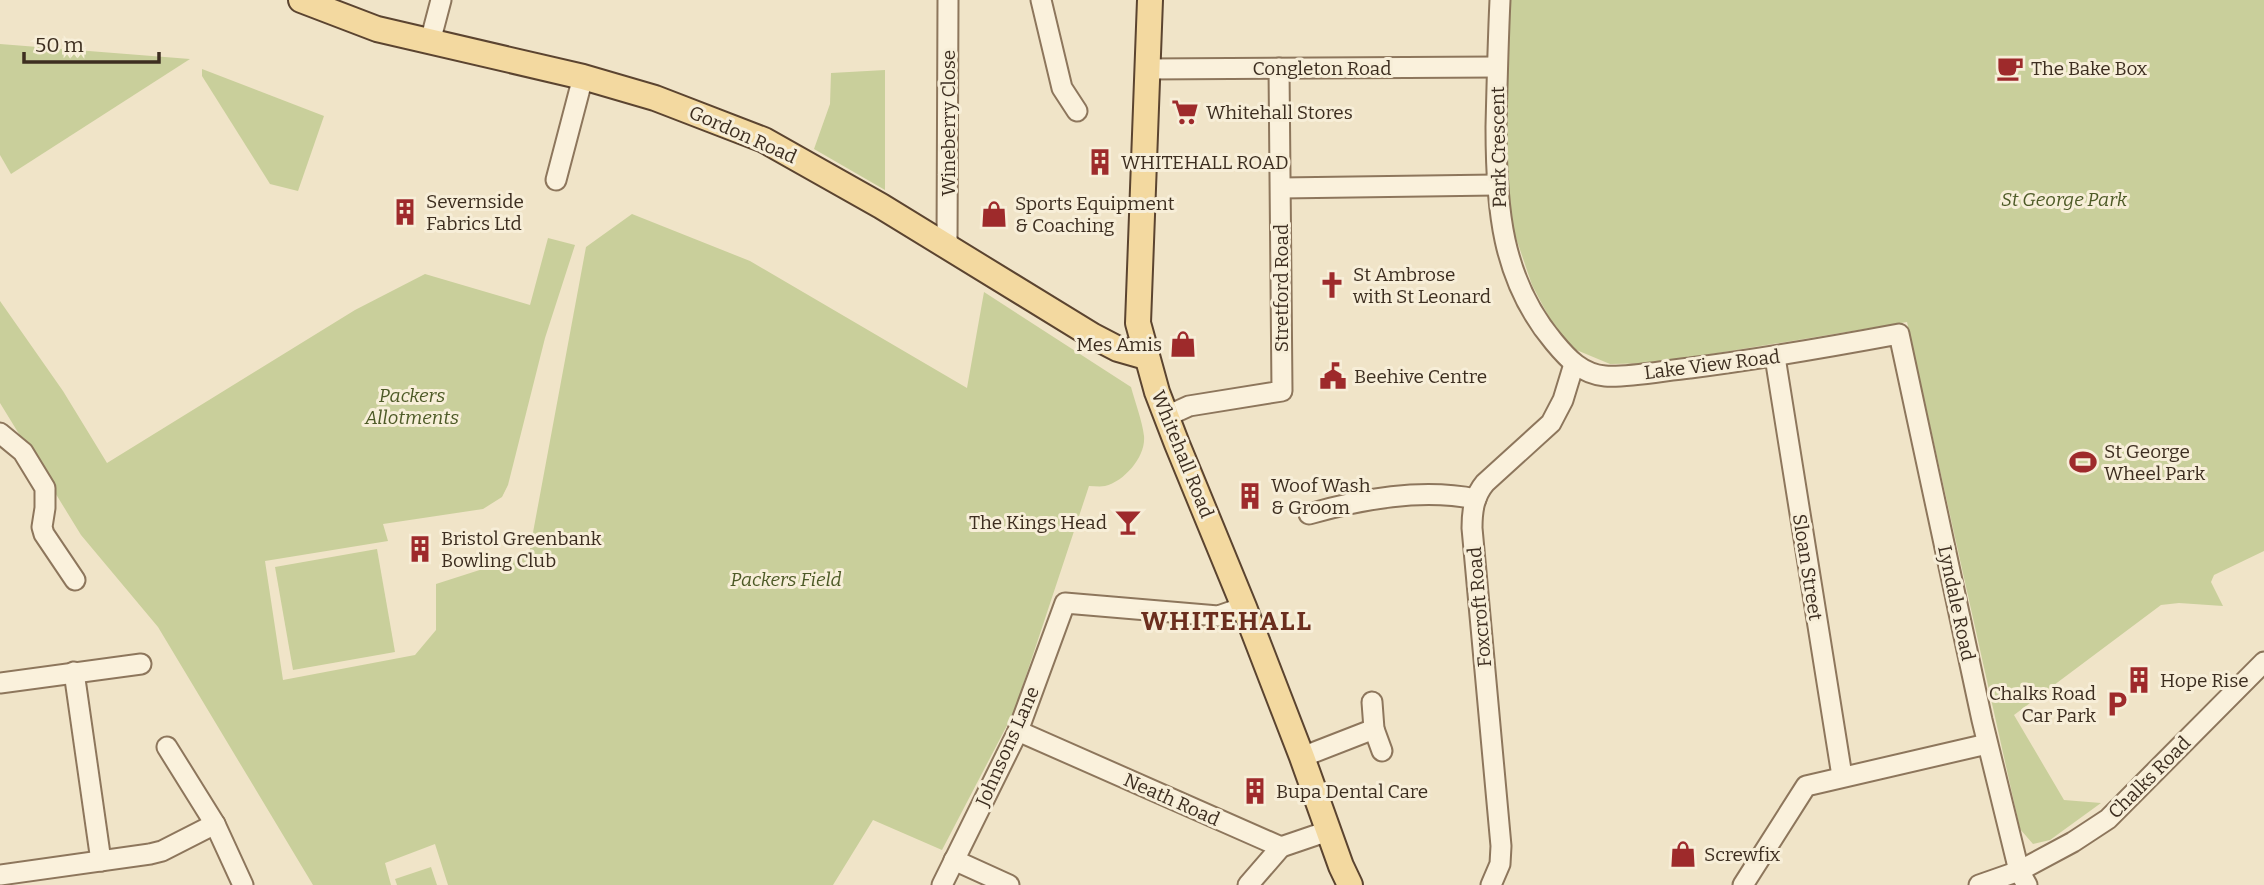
<svg xmlns="http://www.w3.org/2000/svg" width="2264" height="885" viewBox="0 0 2264 885" font-family="Bitter,serif">
<style>
.green{fill:#c9cf9b}
.lines{fill:none;stroke-linecap:round;stroke-linejoin:round}
.minor-casing{stroke:#8d765c;stroke-width:23}
.major-casing{stroke:#5b4430;stroke-width:28}
.minor{stroke:#faf1dc;stroke-width:19}
.major{stroke:#f3d9a0;stroke-width:24}
.labels{text-anchor:middle;stroke-width:6;stroke-linejoin:round;paint-order:stroke}
.street-label{font-size:19px;fill:#3d2e20;stroke:#f7eed8}
.poi-label{font-size:19px;fill:#3d2e20;stroke:#f7eed8;text-anchor:start}
.park-label{font-size:19px;font-style:italic;fill:#4d5a26;stroke:#f7eed8}
.district-label{font-size:26px;font-weight:bold;letter-spacing:2px;fill:#6b2e1e;stroke:#f7eed8}
</style>
<rect width="100%" height="100%" fill="#f0e4c8"/>
<g class="green">
<polygon points="1508,0 2264,0 2264,551 2214,575 2211,582 2223,606 2179,603 2161,605 2014,715 2064,800 2101,803 2050,840 2033,844 2020,829 1907,322 1657,363 1610,364 1574,349 1552,323 1532,285 1514,232 1503,165"/>
<polygon points="0,44 190,59 11,174 0,155"/>
<polygon points="202,69 324,116 298,191 270,184 202,76"/>
<polygon points="885,70 885,190 814,149 830,104 831,73"/>
<path d="M632 214 750 261 967 388 984 292 1131 387C1135 402 1142 420 1144 436 1146 456 1125 481 1105 486 1100 487 1094 486 1089 486L1014 712 942 850 873 820 833 885H448L435 844 385 863 391 885H313L158 627 81 535 0 403V301L63 391 107 463 355 310 425 274 530 305 548 238 575 245 545 338 508 485 502 497 483 509 383 524 388 541 265 561 283 680 415 655 436 630V584L529 554 586 247Z"/>
<polygon points="377,549 395,652 293,670 275,567"/>
<polygon points="431,867 437,885 397,885 395,879"/>
</g>
<g class="lines">
<defs>
<g id="minor">
<polyline points="1041,0 1062,88 1077,111"/>
<path d="M1500 0C1498 42 1497 85 1496 127 1496 206 1501 279 1554 342 1568 359 1582 374 1605 376 1627 378 1667 370 1690 368 1760 359 1829 347 1899 334L1982 720 2019 871 2027 885"/>
<polyline points="430,42 441,0"/>
<polyline points="1147,69 1497,67"/>
<polyline points="556,180 583,77"/>
<polyline points="1281,188 1496,185"/>
<polyline points="947,246 948,0"/>
<polyline points="1775,357 1842,776"/>
<polyline points="1167,416 1189,406 1282,391 1279,68"/>
<polyline points="0,433 23,452 45,488 45,508 42,527 44,534 75,580"/>
<path d="M1309 514C1362 499 1421 488 1476 499"/>
<polyline points="74,672 101,861"/>
<polyline points="0,683 141,664"/>
<polyline points="1372,702 1374,729 1382,751"/>
<polyline points="1018,731 1281,847 1328,831"/>
<polyline points="167,747 215,824 243,885"/>
<polyline points="1302,757 1374,729"/>
<polyline points="954,860 1009,885"/>
<polyline points="0,875 150,854 162,851 215,824"/>
<polyline points="942,885 1018,731 1065,603 1218,616 1244,607"/>
<polyline points="1248,885 1281,847"/>
<path d="M1491 885 1500 864 1501 846 1472 528C1472 511 1474 496 1485 483L1551 423 1563 400 1574 364"/>
<polyline points="1743,885 1806,786 1987,744"/>
<polyline points="1979,885 2019,871 2073,842 2108,819 2264,662"/>
</g>
<g id="major">
<polyline points="301,0 377,29 583,77 655,98 764,140 881,206 1093,336 1118,349 1146,357"/>
<polyline points="1150,0 1138,323 1157,392 1177,444 1244,607 1302,757 1341,866 1350,885"/>
</g>
</defs>
<use href="#minor" class="minor-casing"/>
<use href="#major" class="major-casing"/>
<use href="#minor" class="minor"/>
<use href="#major" class="major"/>
</g>
<defs>
<symbol id="cafe-bare" viewBox="-9 -9 18 18"><path d="M-5.5-4.5H6V0H3Q3 3.5 0 3.5H-2.5Q-5.5 3.5-5.5 0ZM3-3.2v2h1.7v-2ZM-6 4.5H4V6H-6Z" fill="#9e2a2b" stroke="#f7eed8" stroke-width="2.5" paint-order="stroke"/></symbol>
<symbol id="supermarket-bare" viewBox="-9 -9 18 18"><path d="M-6-5.5h2.5l.6 2H6L4.5 2H-2.5L-4.4-4H-6ZM-1.5 3.2a1.3 1.3 0 1 0 .1 0ZM3 3.2a1.3 1.3 0 1 0 .1 0Z" fill="#9e2a2b" stroke="#f7eed8" stroke-width="2.5" paint-order="stroke"/></symbol>
<symbol id="building-bare" viewBox="-9 -9 18 18"><path d="M-4-6H4V6H1V3H-1V6H-4ZM-2.5-4.3h1.7v1.8h-1.7ZM.8-4.3h1.7v1.8H.8ZM-2.5-1h1.7V.8h-1.7ZM.8-1h1.7V.8H.8Z" fill="#9e2a2b" stroke="#f7eed8" stroke-width="2.5" paint-order="stroke"/></symbol>
<symbol id="shop-bare" viewBox="-9 -9 18 18"><path d="M-5-2.5h2.3a2.7 3.5 0 0 1 5.4 0H5L5.5 6h-11ZM-1.5-2.5h3a1.5 2.3 0 0 0-3 0Z" fill="#9e2a2b" stroke="#f7eed8" stroke-width="2.5" paint-order="stroke"/></symbol>
<symbol id="church-bare" viewBox="-9 -9 18 18"><path d="M-1.2-6h2.4v3.5h3.3v2.4h-3.3V6h-2.4V-.1h-3.3v-2.4h3.3Z" fill="#9e2a2b" stroke="#f7eed8" stroke-width="2.5" paint-order="stroke"/></symbol>
<symbol id="civic-bare" viewBox="-9 -9 18 18"><path d="M-.6-6.5H3V-4.5H.6V-3L4-1V1h2V6H-6V1h2V-1L-.6-3ZM-1.2 2.5V6h2.4V2.5Z" fill="#9e2a2b" stroke="#f7eed8" stroke-width="2.5" paint-order="stroke"/></symbol>
<symbol id="stadium-bare" viewBox="-9 -9 18 18"><path d="M0-5a6.5 5 0 1 0 0 10a6.5 5 0 1 0 0-10ZM-3.5-1.8h7v3.6h-7Z" fill="#9e2a2b" stroke="#f7eed8" stroke-width="2.5" paint-order="stroke"/></symbol>
<symbol id="bar-bare" viewBox="-9 -9 18 18"><path d="M-6-5H6L.8 .8V4.5H3.5V6h-7V4.5H-.8V.8Z" fill="#9e2a2b" stroke="#f7eed8" stroke-width="2.5" paint-order="stroke"/></symbol>
<symbol id="parking-bare" viewBox="-9 -9 18 18"><path d="M-3.5-5.5H1a3.5 3.5 0 0 1 0 7H-1V5.5H-3.5ZM-1-3.4V-.6H.8a1.4 1.4 0 0 0 0-2.8Z" fill="#9e2a2b" stroke="#f7eed8" stroke-width="2.5" paint-order="stroke"/></symbol>
</defs>
<g fill-rule="evenodd">
<use href="#cafe-bare" x="1991" y="49" width="38" height="38"/>
<use href="#supermarket-bare" x="1166" y="93" width="38" height="38"/>
<use href="#building-bare" x="1081" y="143" width="38" height="38"/>
<use href="#building-bare" x="386" y="193" width="38" height="38"/>
<use href="#shop-bare" x="975" y="195" width="38" height="38"/>
<use href="#church-bare" x="1313" y="266" width="38" height="38"/>
<use href="#shop-bare" x="1164" y="325" width="38" height="38"/>
<use href="#civic-bare" x="1314" y="357" width="38" height="38"/>
<use href="#stadium-bare" x="2064" y="443" width="38" height="38"/>
<use href="#building-bare" x="1231" y="477" width="38" height="38"/>
<use href="#bar-bare" x="1109" y="503" width="38" height="38"/>
<use href="#building-bare" x="401" y="530" width="38" height="38"/>
<use href="#building-bare" x="2120" y="661" width="38" height="38"/>
<use href="#parking-bare" x="2098" y="685" width="38" height="38"/>
<use href="#building-bare" x="1236" y="772" width="38" height="38"/>
<use href="#shop-bare" x="1664" y="835" width="38" height="38"/>
</g>
<g class="labels">
<g class="street-label">
<text x="1322" y="75">Congleton Road</text>
<text transform="translate(948 123) rotate(-90)" y="7">Wineberry Close</text>
<text transform="translate(743 134) rotate(24)" y="7">Gordon Road</text>
<text transform="translate(1498 147) rotate(-91)" y="7">Park Crescent</text>
<text transform="translate(1281 288) rotate(-90)" y="7">Stretford Road</text>
<text transform="translate(1712 364) rotate(-7)" y="7">Lake View Road</text>
<text transform="translate(1183 454) rotate(68)" y="7">Whitehall Road</text>
<text transform="translate(1808 567) rotate(81)" y="7">Sloan Street</text>
<text transform="translate(1957 603) rotate(78)" y="7">Lyndale Road</text>
<text transform="translate(1479 607) rotate(-95)" y="7">Foxcroft Road</text>
<text transform="translate(1007 746) rotate(-66)" y="7">Johnsons Lane</text>
<text transform="translate(2149 777) rotate(-45)" y="7">Chalks Road</text>
<text transform="translate(1172 799) rotate(24)" y="7">Neath Road</text>
</g>
<g class="poi-label">
<text x="2031" y="75">The Bake Box</text>
<text x="1206" y="119">Whitehall Stores</text>
<text x="1121" y="169">WHITEHALL ROAD</text>
<text x="426" y="208">Severnside<tspan x="426" dy="22">Fabrics Ltd</tspan></text>
<text x="1015" y="210">Sports Equipment<tspan x="1015" dy="22">&amp; Coaching</tspan></text>
<text x="1353" y="281">St Ambrose<tspan x="1353" dy="22">with St Leonard</tspan></text>
<text x="1162" y="351" text-anchor="end">Mes Amis</text>
<text x="1354" y="383">Beehive Centre</text>
<text x="2104" y="458">St George<tspan x="2104" dy="22">Wheel Park</tspan></text>
<text x="1271" y="492">Woof Wash<tspan x="1271" dy="22">&amp; Groom</tspan></text>
<text x="1107" y="529" text-anchor="end">The Kings Head</text>
<text x="441" y="545">Bristol Greenbank<tspan x="441" dy="22">Bowling Club</tspan></text>
<text x="2160" y="687">Hope Rise</text>
<text x="2096" y="700" text-anchor="end">Chalks Road<tspan x="2096" dy="22">Car Park</tspan></text>
<text x="1276" y="798">Bupa Dental Care</text>
<text x="1704" y="861">Screwfix</text>
</g>
<g class="park-label">
<text x="2064" y="206">St George Park</text>
<text x="412" y="402">Packers<tspan x="412" dy="22">Allotments</tspan></text>
<text x="786" y="586">Packers Field</text>
</g>
<g class="district-label">
<text x="1227" y="630">WHITEHALL</text>
</g>
</g>
<path d="M24 52v10h135v-10" fill="none" stroke="#3d2e20" stroke-width="3.5"/>
<text x="35" y="52" font-size="21" fill="#3d2e20" stroke="#f7eed8" stroke-width="5" paint-order="stroke">50 m</text>
</svg>
